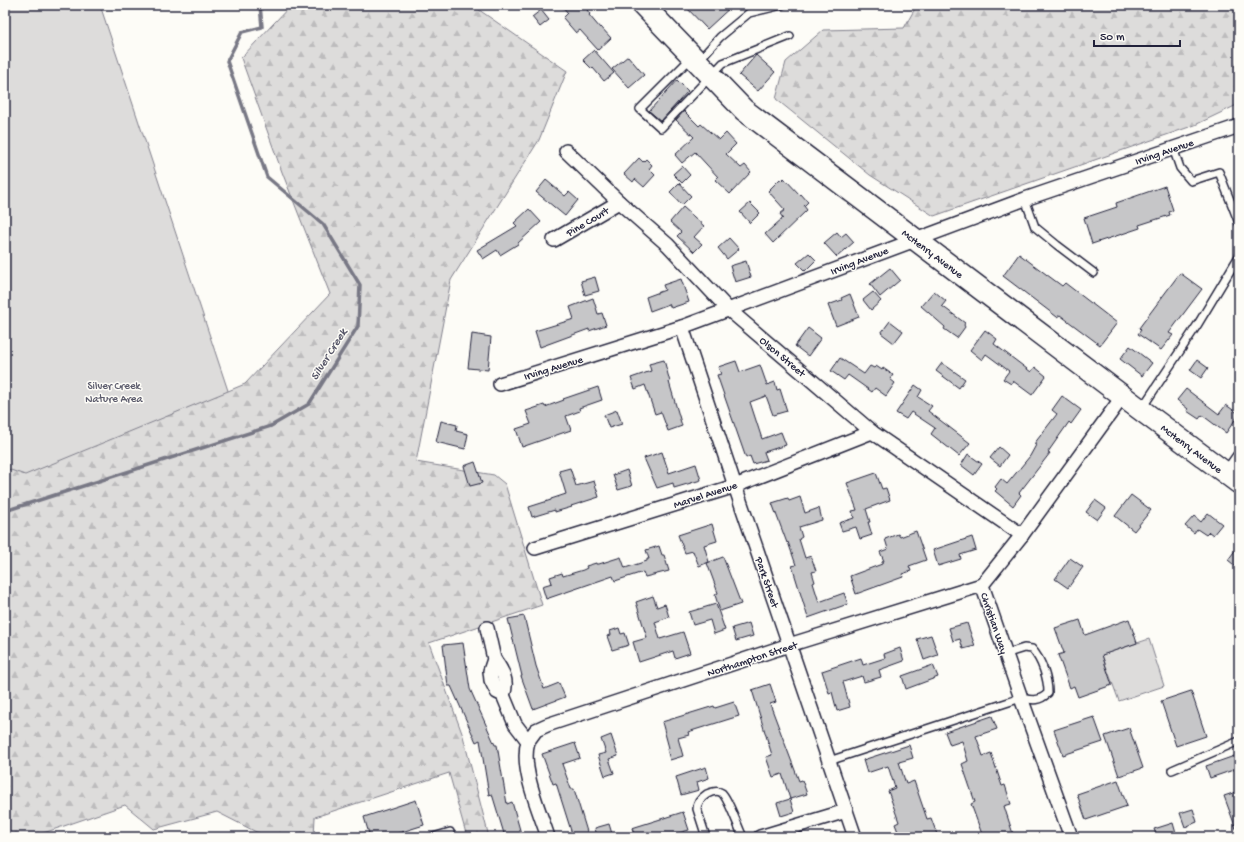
<svg xmlns="http://www.w3.org/2000/svg" width="1244" height="842" viewBox="0 0 1244 842" font-family="'Gochi Hand',sans-serif">
<style>
.green{fill:#dddcdb;stroke:#807f8b}
.forest{fill:url(#forest-firs);stroke:#807f8b}
.lines{fill:none;stroke-linecap:round;stroke-linejoin:round}
.stream{stroke:#787885;stroke-width:3.5}
.building{fill:#c6c6c8;stroke:#22223b}
.lane-casing{stroke:#22223b;stroke-width:10}
.street-casing{stroke:#22223b;stroke-width:16}
.primary-casing{stroke:#22223b;stroke-width:24}
.lane{stroke:#fdfcf7;stroke-width:7}
.street{stroke:#fdfcf7;stroke-width:13}
.primary{stroke:#fdfcf7;stroke-width:21}
.labels{text-anchor:middle;stroke-width:3;stroke-linejoin:round;paint-order:stroke}
.street-label{font-size:11px;fill:#22223b;stroke:#fdfcf7}
.park-label{font-size:11px;fill:#5a5a6b;stroke:#fdfcf7}
.water-label{font-size:12px;font-style:italic;fill:#545466;stroke:#fdfcf7}
</style>
<defs>
<pattern id="forest-firs" width="22" height="20" patternUnits="userSpaceOnUse"><rect width="22" height="20" fill="#dddcdb"/><path d="M5 1l3.5 6h-7zM16 11l3.5 6h-7z" fill="#bdbcbd"/></pattern>
</defs>
<rect width="100%" height="100%" fill="#fdfcf7"/>
<filter id="ink" filterUnits="userSpaceOnUse"><feTurbulence type="fractalNoise" baseFrequency=".025" numOctaves="2"/><feDisplacementMap in="SourceGraphic" scale="8" xChannelSelector="R" yChannelSelector="G"/><feConvolveMatrix kernelMatrix="1 2 1 2 8 2 1 2 1" color-interpolation-filters="sRGB"/></filter>
<g filter="url(#ink)">
<g class="green">
<polygon points="5,5 100,5 251,460 5,541"/>
<polygon points="1149,639 1164,686 1119,701 1102,655"/>
</g>
<g class="forest">
<polygon points="291,5 472,5 567,71 539,140 451,280 416,462 494,475 505,484 542,605 429,643 463,736 489,837 467,837 449,773 315,817 314,837 266,837 217,812 154,829 125,805 32,837 5,837 5,468 25,475 245,384 330,294 282,172 241,58"/>
<polygon points="917,5 1239,5 1239,104 1195,125 934,216 870,175 776,99 786,62 823,30 904,28"/>
</g>
<g class="lines">
<polyline class="stream" points="5,511 271,426 309,404 358,326 360,285 323,224 267,177 227,61 242,32 262,27 260,5"/>
</g>
<g class="building">
<polygon points="561,5 593,5 587,10 590,14 589,15 600,28 601,27 611,38 598,50 580,30 576,33 563,18 568,13"/>
<polygon points="684,5 733,5 707,29"/>
<polygon points="541,10 549,20 540,27 532,17"/>
<polygon points="594,50 614,73 604,81 593,68 592,69 583,60"/>
<polygon points="756,55 775,72 758,91 739,75"/>
<polygon points="628,56 644,75 629,88 612,69"/>
<polygon points="677,80 688,91 661,121 649,111"/>
<polygon points="684,111 699,126 701,124 719,140 726,133 736,144 726,154 741,168 745,165 751,172 730,194 715,180 718,177 695,152 682,163 675,155 694,137 676,120"/>
<polygon points="639,158 643,162 646,159 652,165 649,169 655,175 644,187 635,179 633,182 624,174"/>
<polygon points="682,166 690,175 682,183 673,174"/>
<polygon points="784,178 800,195 801,194 808,202 804,206 807,210 773,243 765,234 783,218 780,214 785,210 768,191 780,179 781,181"/>
<polygon points="546,180 565,196 569,192 578,200 565,216 536,192"/>
<polygon points="679,183 691,196 682,205 670,192"/>
<polygon points="1165,186 1173,210 1169,212 1170,215 1139,225 1140,228 1092,244 1084,218 1117,207 1116,203"/>
<polygon points="750,203 760,213 750,223 740,212"/>
<polygon points="683,207 704,226 694,237 702,244 694,252 677,236 681,232 670,222"/>
<polygon points="529,209 541,222 518,243 518,244 500,255 497,250 483,259 477,250 517,226 514,223"/>
<polygon points="837,232 841,237 846,233 854,242 837,257 824,243"/>
<polygon points="729,238 739,249 727,259 718,248"/>
<polygon points="809,253 816,260 805,271 797,263"/>
<polygon points="1019,254 1062,286 1065,283 1117,323 1100,345 1060,315 1057,317 1003,276"/>
<polygon points="746,261 751,277 735,282 730,266"/>
<polygon points="890,268 900,280 880,297 870,284"/>
<polygon points="1180,273 1202,289 1169,333 1173,335 1161,350 1138,334 1141,330 1139,328"/>
<polygon points="595,277 599,291 585,295 581,281"/>
<polygon points="681,279 689,302 671,308 669,304 650,311 646,297 665,290 663,285"/>
<polygon points="934,291 946,301 942,306 965,323 964,325 965,327 957,338 944,329 945,327 921,306"/>
<polygon points="873,292 881,301 871,310 863,300"/>
<polygon points="850,294 859,317 836,326 828,305 842,300 841,298"/>
<polygon points="593,298 598,314 602,313 606,325 589,331 589,329 540,347 535,331 574,319 570,307"/>
<polygon points="890,321 903,331 894,343 881,333"/>
<polygon points="808,328 821,338 808,356 795,346"/>
<polygon points="985,330 997,339 994,344 1031,372 1035,367 1046,376 1032,395 1013,381 1011,384 1003,379 1009,371 986,354 982,360 970,350"/>
<polygon points="472,334 491,337 488,370 468,368"/>
<polygon points="1130,346 1152,363 1142,376 1120,359"/>
<polygon points="840,358 864,374 870,366 874,368 876,366 882,370 883,368 893,375 890,379 895,383 886,396 875,388 872,392 848,375 844,380 831,371"/>
<polygon points="664,360 670,382 669,382 682,426 668,431 661,412 655,414 645,385 635,389 631,378 651,371 649,364"/>
<polygon points="1197,360 1208,368 1201,378 1190,370"/>
<polygon points="736,361 740,372 760,365 767,385 775,382 777,390 780,389 787,411 773,415 766,396 750,402 762,439 781,432 786,445 764,452 767,460 753,464 750,456 746,458 717,375 721,374 718,367"/>
<polygon points="942,363 965,379 959,388 936,371"/>
<polygon points="915,385 922,390 918,397 932,406 928,411 970,443 959,456 931,434 935,428 911,412 906,419 896,413"/>
<polygon points="598,387 602,400 579,408 580,411 566,416 571,430 522,447 516,429 531,424 526,411 544,405 545,407 564,400 563,399"/>
<polygon points="1186,389 1219,414 1226,405 1239,414 1226,433 1202,415 1199,419 1187,411 1188,409 1177,400"/>
<polygon points="1062,396 1081,410 1071,424 1069,422 1048,452 1050,453 1019,493 1021,495 1013,506 995,491 997,489 995,487 1001,479 1007,484 1030,456 1036,445 1034,444 1057,414 1052,410"/>
<polygon points="617,410 622,424 609,428 604,415"/>
<polygon points="441,421 457,425 456,431 468,434 465,449 436,442"/>
<polygon points="999,447 1008,455 1000,466 990,458"/>
<polygon points="662,452 669,473 696,464 701,480 674,488 673,483 657,488 644,458"/>
<polygon points="968,454 982,464 974,475 961,465"/>
<polygon points="475,462 482,483 470,486 464,466"/>
<polygon points="570,468 576,486 594,481 599,497 571,506 572,507 555,512 555,510 532,517 529,507 551,500 551,499 566,494 559,471"/>
<polygon points="627,470 632,486 618,490 613,475"/>
<polygon points="876,473 882,489 886,488 890,500 866,509 870,522 868,522 872,535 860,539 856,527 842,531 839,523 854,518 852,511 857,510 847,483"/>
<polygon points="1131,495 1151,510 1134,531 1115,516"/>
<polygon points="800,497 805,513 819,508 822,520 799,527 802,537 799,539 805,558 811,556 816,571 812,572 815,582 813,583 819,602 844,593 848,604 808,618 792,566 796,565 788,542 787,543 772,503 788,498 789,501"/>
<polygon points="1095,500 1106,508 1097,520 1086,512"/>
<polygon points="1208,513 1222,524 1213,535 1209,532 1206,535 1197,529 1194,533 1185,526 1194,516 1201,522"/>
<polygon points="712,524 717,541 704,545 709,562 699,566 693,551 685,553 678,535"/>
<polygon points="916,531 926,560 909,566 911,571 902,574 903,577 856,594 850,576 882,564 882,562 884,561 880,552 888,549 885,539 898,534 900,537"/>
<polygon points="972,537 976,550 960,555 961,559 938,566 933,550"/>
<polygon points="1239,545 1239,569 1228,560"/>
<polygon points="659,546 662,555 664,555 669,571 645,577 643,572 615,581 613,576 546,599 542,586 552,583 550,577 562,573 563,576 583,570 587,568 586,566 596,563 596,564 599,564 621,557 625,568 647,561 647,559 649,559 646,550"/>
<polygon points="723,557 741,604 720,611 715,595 718,593 707,563"/>
<polygon points="1070,558 1083,567 1068,588 1055,579"/>
<polygon points="653,596 657,607 665,604 669,617 655,622 660,639 683,632 690,653 675,658 673,651 639,662 633,642 647,638 636,602"/>
<polygon points="716,604 725,630 714,634 710,620 693,625 689,612"/>
<polygon points="524,616 536,666 544,689 559,683 565,697 533,709 521,676 522,676 508,619"/>
<polygon points="1129,619 1137,643 1102,655 1112,685 1078,697 1074,686 1070,688 1058,655 1064,653 1055,628 1080,620 1085,635"/>
<polygon points="749,623 753,636 736,641 732,628"/>
<polygon points="967,623 975,646 963,649 960,639 953,641 949,628"/>
<polygon points="619,628 621,634 625,633 629,645 612,650 607,636 611,635 610,631"/>
<polygon points="931,635 938,655 924,660 917,639"/>
<polygon points="463,643 470,689 495,745 497,745 507,804 512,802 522,837 505,837 492,794 489,795 480,740 476,742 451,686 448,686 443,645"/>
<polygon points="900,648 904,661 879,670 881,677 864,682 862,676 843,682 850,707 837,711 832,692 829,693 822,671 861,658 863,665 885,658 884,654"/>
<polygon points="933,665 938,677 906,689 902,676"/>
<polygon points="770,684 776,702 770,704 799,781 802,780 807,794 790,799 782,774 773,777 766,757 772,755 752,690"/>
<polygon points="1191,691 1206,736 1176,746 1161,701"/>
<polygon points="734,702 739,716 688,732 689,735 678,738 683,756 670,760 667,749 669,748 662,722 714,706 715,708"/>
<polygon points="992,716 997,729 976,736 983,756 991,753 1002,786 1005,785 1011,804 1004,806 1014,837 983,837 971,804 975,802 962,764 968,761 962,741 950,745 945,732"/>
<polygon points="1094,717 1103,742 1063,755 1054,730"/>
<polygon points="1129,728 1143,768 1119,776 1105,736"/>
<polygon points="611,735 618,756 609,759 614,773 605,776 598,755 606,753 601,739"/>
<polygon points="575,743 580,758 562,764 571,789 574,789 588,835 581,837 573,837 556,783 553,784 542,754"/>
<polygon points="909,745 913,758 899,762 906,784 914,781 927,819 931,818 938,837 900,837 895,824 899,822 888,791 895,788 888,766 867,773 863,760"/>
<polygon points="1237,755 1239,761 1239,768 1210,778 1206,766"/>
<polygon points="706,767 709,778 697,782 699,790 681,795 676,777"/>
<polygon points="1118,780 1127,806 1086,820 1077,794"/>
<polygon points="1239,791 1239,833 1238,834 1224,796"/>
<polygon points="790,799 794,812 781,816 777,803"/>
<polygon points="416,800 424,825 386,837 370,837 364,817"/>
<polygon points="1193,809 1197,822 1185,827 1180,813"/>
<polygon points="683,812 689,830 665,837 635,837 632,828"/>
<polygon points="1173,823 1177,837 1157,837 1154,829"/>
<polygon points="609,824 613,837 597,837 595,828"/>
</g>
<g class="lines">
<defs>
<g id="lane">
<polyline points="691,58 640,109 661,128 723,63 790,36"/>
<polyline points="699,60 720,37 749,13 782,5"/>
<polyline points="1173,148 1180,168 1191,181 1219,172 1239,223"/>
<polyline points="1025,199 1035,227 1057,245 1094,273"/>
<polyline points="1142,408 1198,324 1239,256"/>
<path d="M829 761 1021 698C1032 700 1039 702 1048 693 1048 679 1042 660 1032 649L1024 648 1005 654"/>
<polyline points="1172,770 1239,741"/>
<polyline points="433,837 450,832"/>
<path d="M706 837 697 809C697 802 701 798 707 794 711 792 718 790 722 793 729 800 738 827 743 837"/>
</g>
<g id="street">
<polyline points="566,151 619,202 668,245 728,309 872,432 1022,535"/>
<polyline points="554,240 619,202"/>
<polyline points="682,327 735,486 855,837"/>
<polyline points="500,384 682,327 1025,199 1239,126"/>
<polyline points="1227,474 1239,457"/>
<polyline points="535,548 735,486 872,432"/>
<path d="M487 628 494 659 490 671 491 680 497 692 503 695 515 724 528 741C520 769 539 809 548 837"/>
<path d="M494 659C502 670 509 681 503 695"/>
<polyline points="528,741 536,730 547,725 789,645 982,585"/>
<polyline points="760,837 846,811"/>
<polyline points="1071,837 1021,698 982,585 1022,535 1123,396"/>
</g>
<polyline id="primary" points="643,5 744,110 1133,404 1239,483"/>
</defs>
<use href="#lane" class="lane-casing"/>
<use href="#street" class="street-casing"/>
<use href="#primary" class="primary-casing"/>
<use href="#lane" class="lane"/>
<use href="#street" class="street"/>
<use href="#primary" class="primary"/>
</g>
</g>
<g class="labels">
<g class="street-label">
<text transform="translate(1164 151) rotate(-19)" y="4">Irving Avenue</text>
<text transform="translate(587 221) rotate(-31)" y="4">Pine Court</text>
<text transform="translate(933 253) rotate(37)" y="4">McHenry Avenue</text>
<text transform="translate(859 260) rotate(-21)" y="4">Irving Avenue</text>
<text transform="translate(783 356) rotate(40)" y="4">Olson Street</text>
<text transform="translate(553 367) rotate(-17)" y="4">Irving Avenue</text>
<text transform="translate(1192 448) rotate(37)" y="4">McHenry Avenue</text>
<text transform="translate(705 494) rotate(-18)" y="4">Marvel Avenue</text>
<text transform="translate(768 582) rotate(71)" y="4">Park Street</text>
<text transform="translate(995 623) rotate(71)" y="4">Christian Way</text>
<text transform="translate(752 658) rotate(-18)" y="4">Northampton Street</text>
</g>
<g class="park-label">
<text x="114" y="389">Silver Creek<tspan x="114" dy="13">Nature Area</tspan></text>
</g>
<g class="water-label">
<text transform="translate(328 354) rotate(-58)" y="4">Silver Creek</text>
</g>
</g>
<rect width="1244" height="842" fill="none" stroke="#fdfcf7" stroke-width="20"/>
<rect x="10" y="10" width="1224" height="822" fill="none" stroke="#22223b" stroke-width="1.5" filter="url(#ink)"/>
<path d="M1094 40v6h86v-6" fill="none" stroke="#22223b" stroke-width="2"/>
<text x="1100" y="40" font-size="12" fill="#22223b" stroke="#fdfcf7" stroke-width="3" paint-order="stroke">50 m</text>
</svg>
